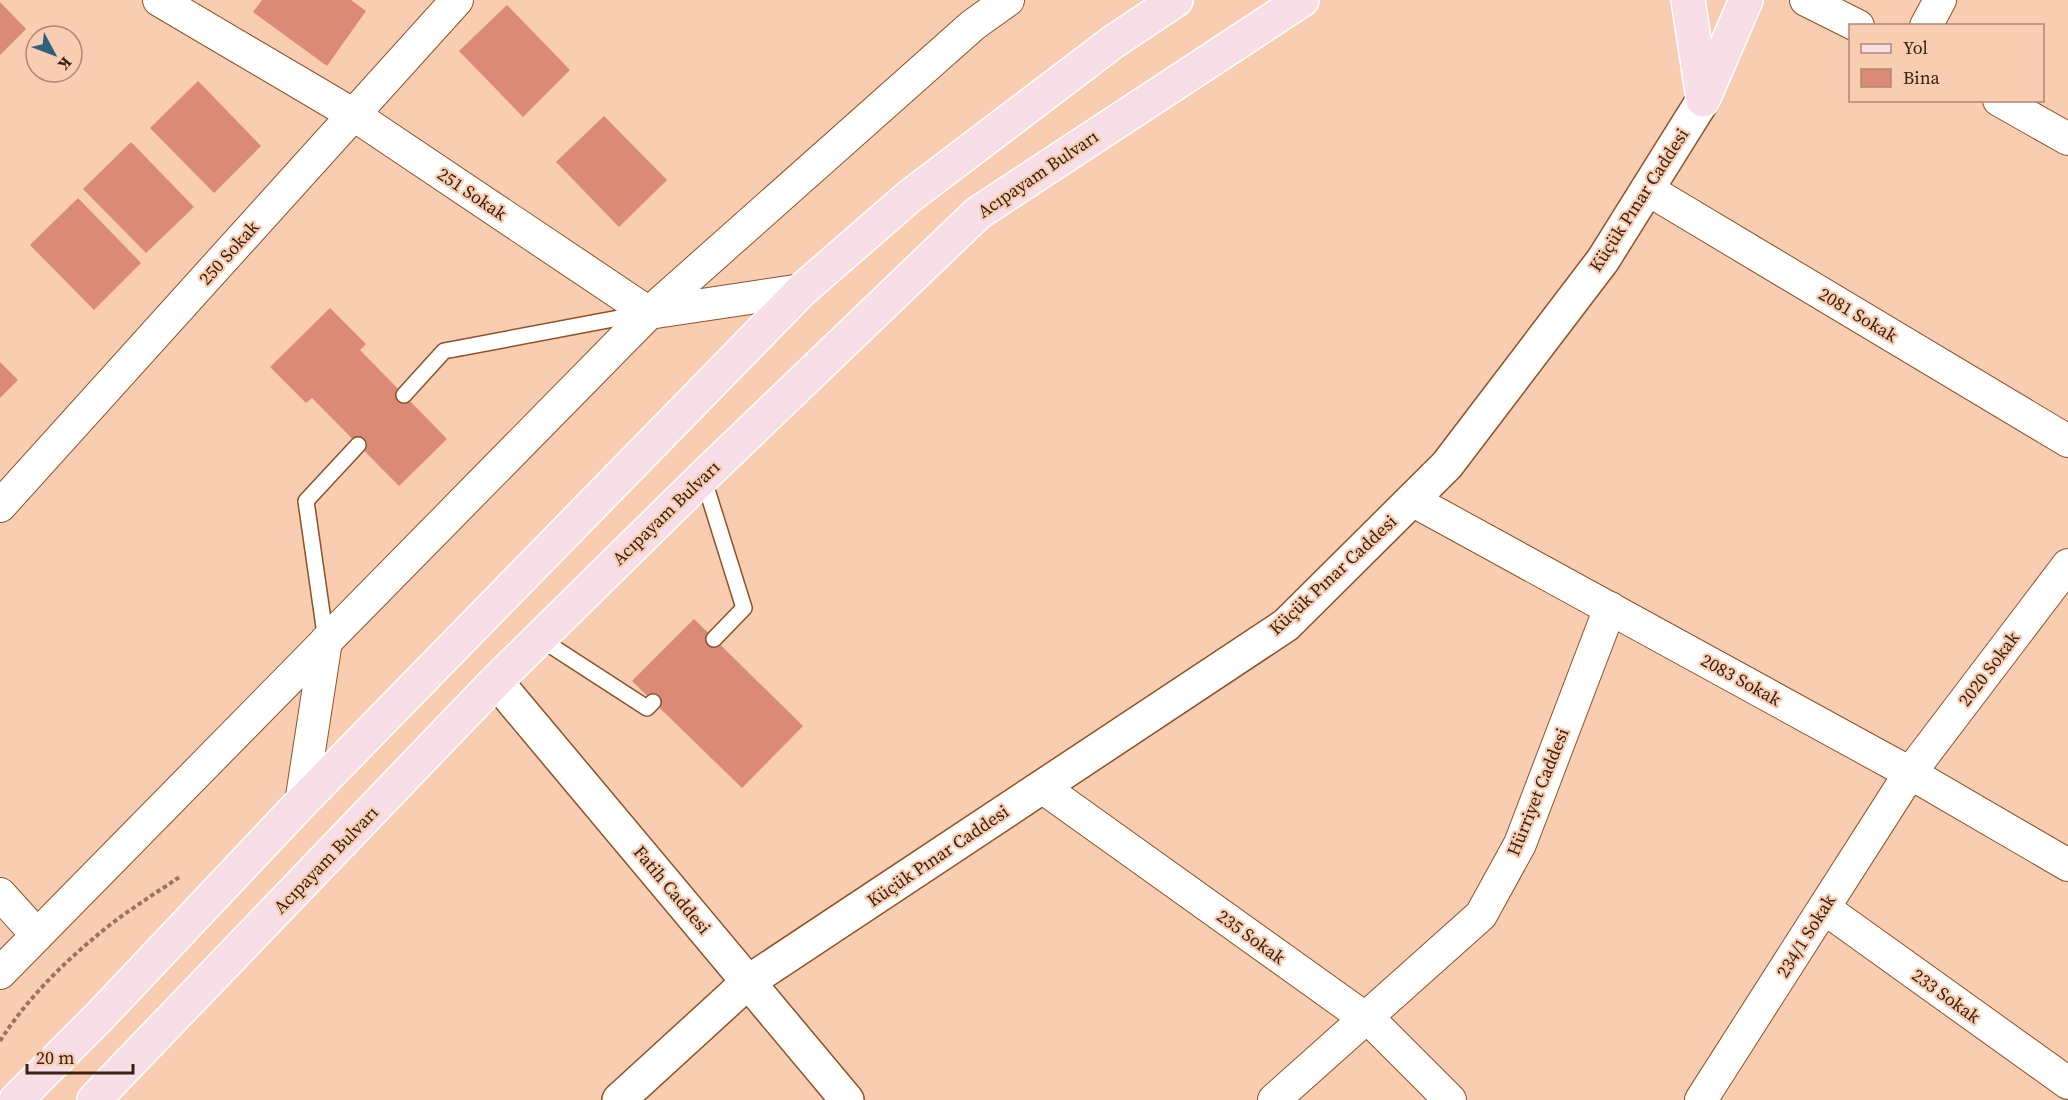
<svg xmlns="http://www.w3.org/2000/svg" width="2068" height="1100" viewBox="0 0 2068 1100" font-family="'Source Serif 4',serif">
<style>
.building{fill:#da8a76}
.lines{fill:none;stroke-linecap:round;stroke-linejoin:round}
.service-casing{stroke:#8f5223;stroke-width:18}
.minor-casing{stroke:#8f5223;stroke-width:34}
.tertiary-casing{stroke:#8f5223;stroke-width:36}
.primary-casing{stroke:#fff;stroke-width:36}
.path{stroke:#98755e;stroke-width:4;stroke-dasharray:4.5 3;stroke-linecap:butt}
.service{stroke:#fff;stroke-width:15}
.minor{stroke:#fff;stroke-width:32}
.tertiary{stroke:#fff;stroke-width:33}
.primary{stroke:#f7dee7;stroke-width:33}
.labels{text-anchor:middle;stroke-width:4.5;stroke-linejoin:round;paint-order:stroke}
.street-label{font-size:18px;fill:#3c210e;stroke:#f8cdb1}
</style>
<rect width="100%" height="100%" fill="#f8cdb1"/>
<g class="building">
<polygon points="262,0 351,0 366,11 327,66 253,12"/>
<polygon points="0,2 26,29 0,55"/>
<polygon points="507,5 570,70 523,117 459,51"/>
<polygon points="198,81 261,146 214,193 150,128"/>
<polygon points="604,116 667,180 619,227 556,162"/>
<polygon points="131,142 194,207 146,253 83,189"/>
<polygon points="78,198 141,263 94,310 30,245"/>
<polygon points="330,308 366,344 360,350 447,439 399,486 312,398 306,403 270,367"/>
<polygon points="0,362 18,380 0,398"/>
<polygon points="694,619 803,726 742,788 632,681"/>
</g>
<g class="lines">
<defs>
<g id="service">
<polyline points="404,395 444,351 640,314"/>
<polyline points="703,477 744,608 714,639"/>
<polyline points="539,638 647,708 653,702"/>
<polyline points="326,641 306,501 358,445"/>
</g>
<g id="minor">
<polyline points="159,0 354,115 649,313 802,290"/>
<polyline points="1806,0 1858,26"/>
<polyline points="1926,26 1940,0"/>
<polyline points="1999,100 2068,139"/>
<polyline points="1647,189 2068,441"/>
<polyline points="1412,500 1910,773 2068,865"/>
<polyline points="0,506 457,0"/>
<polyline points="1042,787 1376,1026 1450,1100"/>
<polyline points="301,803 326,641"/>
<polyline points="0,894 37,935"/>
<polyline points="1824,908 2068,1083"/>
<polyline points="0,973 649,313 973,25 1008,0"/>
<polyline points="1274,1100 1481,915 1520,844 1610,608"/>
<polyline points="1701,1100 1910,773 2068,565"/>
</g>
<g id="tertiary">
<polyline points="496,681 847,1100"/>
<polyline points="619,1100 748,982 1286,625 1447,465 1603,260 1703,100"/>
</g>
<g id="primary">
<polyline points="1688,0 1703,98"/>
<polyline points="1703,100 1746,0"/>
<polyline points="16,1100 99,1017 301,803 802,290 910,196 1113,42 1176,0"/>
<polyline points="94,1100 496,681 703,477 978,213 1302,0"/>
</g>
</defs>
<use href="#service" class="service-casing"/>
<use href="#minor" class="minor-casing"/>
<use href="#tertiary" class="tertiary-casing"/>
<use href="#primary" class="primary-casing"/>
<path class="path" d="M0 1041C24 1003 59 967 94 938 119 916 153 895 181 876"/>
<use href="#service" class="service"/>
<use href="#minor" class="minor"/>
<use href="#tertiary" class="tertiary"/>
<use href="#primary" class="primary"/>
</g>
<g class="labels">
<g class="street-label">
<text transform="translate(1038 174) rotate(-34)" y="6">Acıpayam Bulvarı</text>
<text transform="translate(472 194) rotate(34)" y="6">251 Sokak</text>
<text transform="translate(1639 200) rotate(-57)" y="6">Küçük Pınar Caddesi</text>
<text transform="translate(229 253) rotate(-48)" y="6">250 Sokak</text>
<text transform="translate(1858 315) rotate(31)" y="6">2081 Sokak</text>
<text transform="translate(666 513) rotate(-44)" y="6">Acıpayam Bulvarı</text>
<text transform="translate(1333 575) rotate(-43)" y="6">Küçük Pınar Caddesi</text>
<text transform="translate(1989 669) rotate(-53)" y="6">2020 Sokak</text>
<text transform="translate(1741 680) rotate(29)" y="6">2083 Sokak</text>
<text transform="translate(1538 792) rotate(-68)" y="6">Hürriyet Caddesi</text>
<text transform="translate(938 856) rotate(-34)" y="6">Küçük Pınar Caddesi</text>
<text transform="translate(326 860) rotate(-46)" y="6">Acıpayam Bulvarı</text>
<text transform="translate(672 890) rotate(50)" y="6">Fatih Caddesi</text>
<text transform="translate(1806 936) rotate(-58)" y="6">234/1 Sokak</text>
<text transform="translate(1251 937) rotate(36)" y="6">235 Sokak</text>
<text transform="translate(1946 996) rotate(36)" y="6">233 Sokak</text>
</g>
</g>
<rect x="1849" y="24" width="195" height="78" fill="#f8cdb1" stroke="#ad8870" stroke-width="1.5"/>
<rect x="1861" y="44" width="30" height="9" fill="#f7dee7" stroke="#ad8870" stroke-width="1.5"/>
<text x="1903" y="54" font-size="18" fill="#3c210e">Yol</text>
<rect x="1861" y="69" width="30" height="18" fill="#da8a76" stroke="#ad8870" stroke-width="1.5"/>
<text x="1903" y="84" font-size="18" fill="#3c210e">Bina</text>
<g transform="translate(54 54) rotate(131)"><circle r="28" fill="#f8cdb1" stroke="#ad8870" stroke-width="1.5"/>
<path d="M0-4.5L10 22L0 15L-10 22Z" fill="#2c617d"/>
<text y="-9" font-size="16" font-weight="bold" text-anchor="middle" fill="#3c210e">K</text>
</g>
<path d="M27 1064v9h106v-9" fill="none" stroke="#3c210e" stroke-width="3"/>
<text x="36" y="1064" font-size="18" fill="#3c210e" stroke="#f8cdb1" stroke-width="4.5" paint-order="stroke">20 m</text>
</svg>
